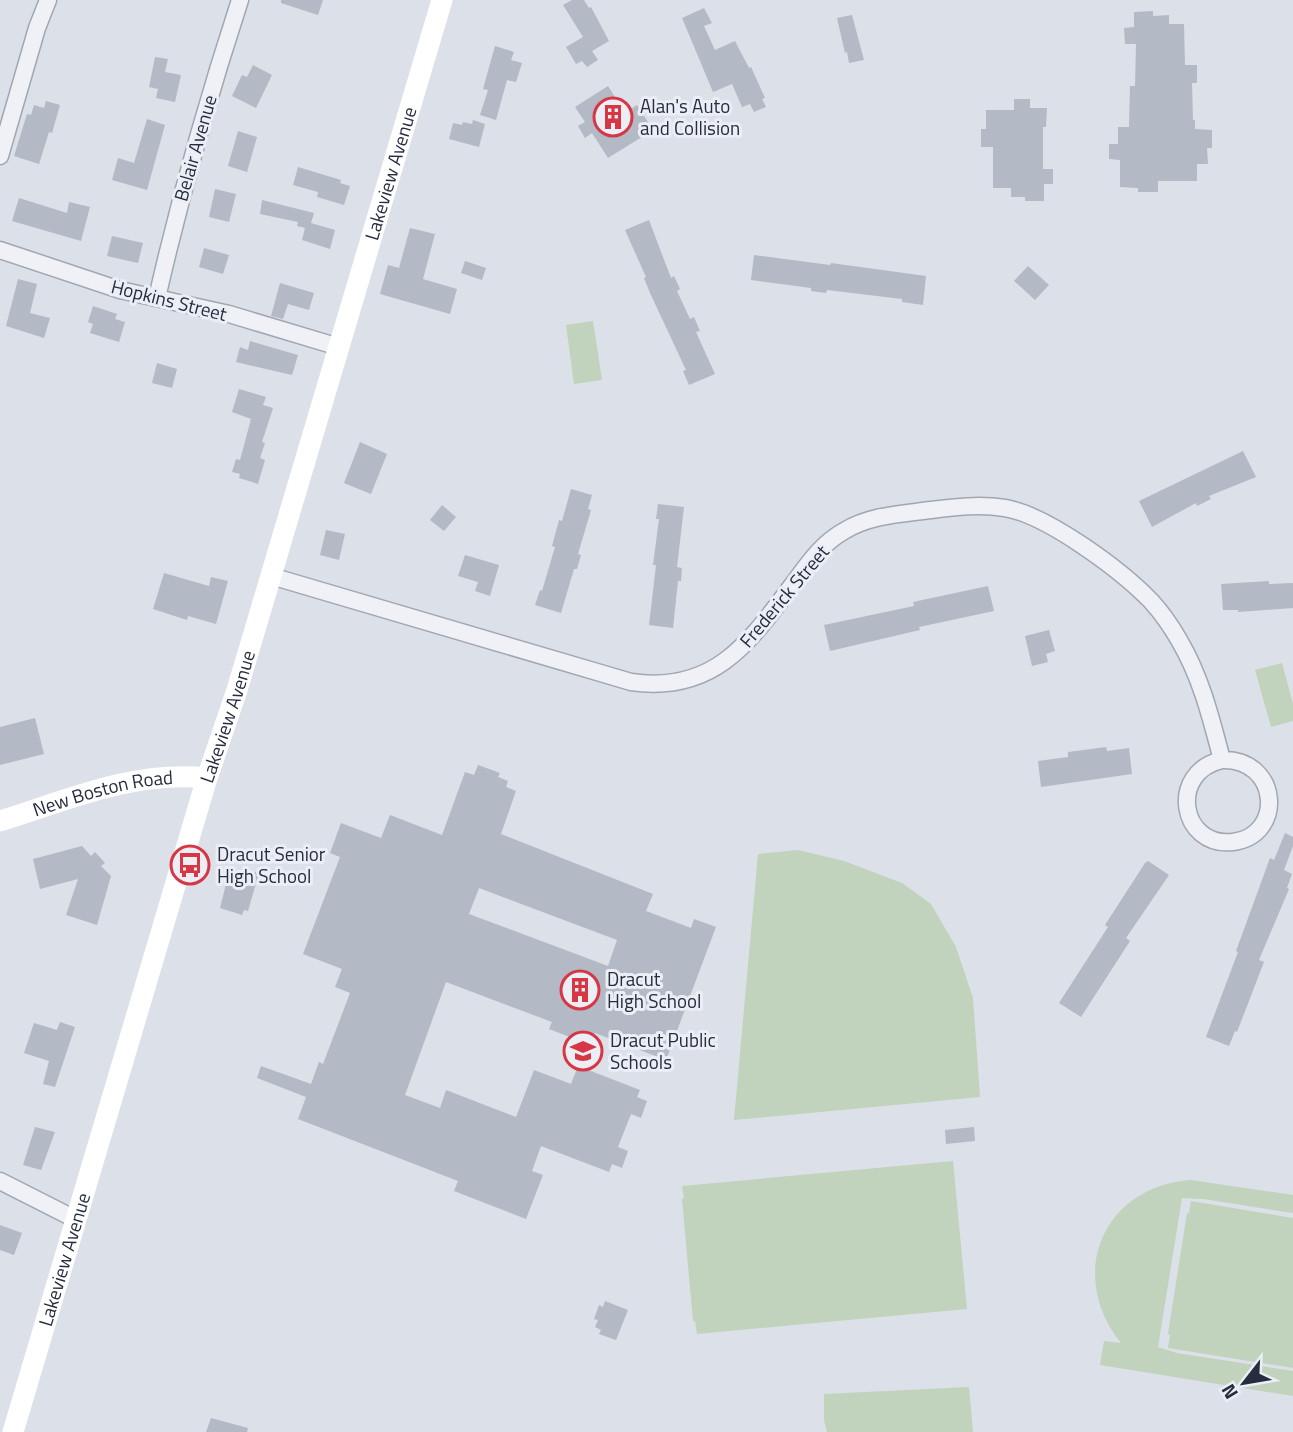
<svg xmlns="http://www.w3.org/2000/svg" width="1293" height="1432" viewBox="0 0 1293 1432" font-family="'Titillium Web',sans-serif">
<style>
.green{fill:#c1d2bd}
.building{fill:#b3b9c5;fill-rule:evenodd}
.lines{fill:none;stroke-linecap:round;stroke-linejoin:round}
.street-casing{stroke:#a1a7b2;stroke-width:19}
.street{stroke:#eff1f6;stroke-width:16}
.secondary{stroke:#fff;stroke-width:21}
.labels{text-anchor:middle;stroke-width:6;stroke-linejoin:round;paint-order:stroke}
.poi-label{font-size:19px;fill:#252d3f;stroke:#ebeff5;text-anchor:start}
.street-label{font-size:19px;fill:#252d3f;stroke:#ebeff5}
</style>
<rect width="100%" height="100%" fill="#dce0e8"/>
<g class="green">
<polygon points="593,321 602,380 574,384 566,325"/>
<polygon points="1282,663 1293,704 1293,721 1271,727 1255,670"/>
<polygon points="798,850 844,861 902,883 931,904 956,947 973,998 980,1097 734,1120 758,854"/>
<polygon points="953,1161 967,1309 697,1334 695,1321 693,1321 682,1199 684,1198 682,1186"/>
<path d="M1191 1180 1293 1195V1213L1203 1199 1182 1198 1158 1347 1177 1353 1293 1371V1396L1100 1365 1104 1341 1121 1343C1066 1275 1103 1186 1191 1180Z"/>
<polygon points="1191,1201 1293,1218 1293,1368 1168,1348 1170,1335 1168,1334 1187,1213 1189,1213"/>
<polygon points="969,1387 973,1432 827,1432 824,1420 824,1394"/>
</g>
<g class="building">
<polygon points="281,0 323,0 318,15 281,3"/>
<polygon points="572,0 584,0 589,8 591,7 609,41 592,51 598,60 587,67 582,61 576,64 566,47 583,37 563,5"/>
<polygon points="704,8 712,23 704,26 715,50 735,41 749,68 751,67 765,98 762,99 766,107 754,112 750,104 742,107 732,84 713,92 682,18"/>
<polygon points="1153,11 1153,16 1169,15 1169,24 1184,24 1185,65 1197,65 1197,83 1192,83 1193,120 1195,120 1195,129 1212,130 1212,148 1207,148 1208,164 1197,164 1197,181 1158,181 1158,192 1138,192 1138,188 1120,187 1120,160 1109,159 1109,144 1118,144 1118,127 1129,127 1130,86 1135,86 1136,44 1125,44 1124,28 1134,27 1134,12"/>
<polygon points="852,15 864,60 849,63 847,52 845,53 837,18"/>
<polygon points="495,46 514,52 511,60 522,63 516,82 507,80 496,120 480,115 488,90 483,89"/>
<polygon points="155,57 168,59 165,72 181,75 175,102 156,98 158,89 149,87"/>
<polygon points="253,65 272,75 256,108 232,96 242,75 247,77"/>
<polygon points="608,86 625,113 637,105 653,130 608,158 592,133 585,138 578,126 585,122 575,107"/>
<polygon points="1014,99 1030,99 1030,108 1047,108 1046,127 1043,127 1043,169 1053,169 1053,184 1044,184 1044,201 1025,201 1025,197 1011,197 1011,188 993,188 993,147 981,147 981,129 986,129 986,110 1014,110"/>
<polygon points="46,101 60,105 52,133 49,132 39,164 14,156 27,114 31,115 34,105 44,108"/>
<polygon points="147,119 165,125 147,190 112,180 118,158 134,163"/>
<polygon points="473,120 485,124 479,147 449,139 453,123 462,125 463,122 472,124"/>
<polygon points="238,131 257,137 247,172 228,166"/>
<polygon points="298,167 341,180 340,183 350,186 344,205 317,197 318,192 293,185"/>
<polygon points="215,189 236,194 229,222 209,217"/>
<polygon points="19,198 67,213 69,202 90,207 81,241 12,221"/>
<polygon points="262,200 314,213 311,223 335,230 330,249 302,240 305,228 297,226 298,222 260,214"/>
<polygon points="649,220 671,278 674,276 680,289 677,291 690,319 694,317 700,331 696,332 715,374 689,385 683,371 686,370 650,293 644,278 646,277 625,230"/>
<polygon points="410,228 435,234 423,279 457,289 450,314 380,294 388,265 399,268"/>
<polygon points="112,236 143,243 138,263 107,256"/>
<polygon points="204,248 229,255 223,274 199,267"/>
<polygon points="754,255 830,265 831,263 926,276 923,305 902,302 902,299 827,290 826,293 811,291 811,288 751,280"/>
<polygon points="465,261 486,268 482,280 461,273"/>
<polygon points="1028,266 1049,285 1035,300 1014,281"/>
<polygon points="18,279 37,284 30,313 50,318 44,338 6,326"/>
<polygon points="280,283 314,293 309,310 288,304 283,319 271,316"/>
<polygon points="93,306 117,314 115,319 125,322 119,342 90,333 93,324 88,322"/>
<polygon points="250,341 298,355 292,375 236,362 240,347 248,350"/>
<polygon points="157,363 177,369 172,388 152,383"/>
<polygon points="239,389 266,397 263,405 273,408 262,442 265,443 260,458 265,460 258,484 239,478 240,474 232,472 236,459 240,460 251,419 232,412"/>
<polygon points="360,442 387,454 371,494 344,483"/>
<polygon points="1243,451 1256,477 1209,496 1211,499 1197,506 1196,503 1152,527 1139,501"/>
<polygon points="571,489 592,495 588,509 591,510 578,554 581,555 577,569 574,569 561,613 535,605 540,590 542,591 555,547 552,546 559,520 562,521"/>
<polygon points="658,504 684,507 677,567 682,568 681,581 678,581 673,628 649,625 656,565 653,565 659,519 656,519"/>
<polygon points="442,505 456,517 444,531 430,520"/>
<polygon points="326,530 345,534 339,560 320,555"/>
<polygon points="465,555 499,565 490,596 475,591 478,582 458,576"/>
<polygon points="164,573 209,586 211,577 228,581 216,624 188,616 187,620 153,609"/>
<polygon points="1269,581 1269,584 1293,583 1293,608 1238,612 1238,610 1223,610 1221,584"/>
<polygon points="988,586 994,611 919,627 920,630 830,651 824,625 914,606 913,602"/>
<polygon points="1049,630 1055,651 1046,654 1048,662 1032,666 1025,636"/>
<polygon points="35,718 44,754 0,765 0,727"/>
<polygon points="1106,747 1107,751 1129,748 1132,774 1041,787 1038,761 1068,757 1068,752"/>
<path d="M478 765 500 773 498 777 508 781 506 787 516 791 501 834 653 894 646 911 691 928 694 919 716 927 666 1060 595 1033 591 1045 549 1029 552 1022 446 982 405 1095 440 1108 446 1090 516 1117 534 1070 571 1084 578 1066 640 1090 637 1097 647 1101 641 1118 631 1114 618 1147 628 1151 622 1168 612 1164 609 1172 541 1146 532 1171 543 1175 526 1219 454 1191 458 1181 298 1119 306 1097 257 1078 261 1066 311 1084 319 1062 323 1064 350 993 335 987 342 969 303 954 340 857 330 853 341 823 381 838 390 815 442 835 465 772 474 775ZM479 888 617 940 608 966 469 914Z"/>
<polygon points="1285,833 1293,837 1293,846 1284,870 1292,874 1287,888 1289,889 1259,960 1264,962 1237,1032 1235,1031 1229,1046 1206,1037 1238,952 1236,951 1270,858 1274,860"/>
<polygon points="82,846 91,856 95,852 105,863 101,866 111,876 97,925 66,915 78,879 40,889 33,859"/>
<polygon points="1148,861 1169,875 1126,938 1130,941 1081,1017 1059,1003 1108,927 1105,925 1145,863"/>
<polygon points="246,870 259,873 248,911 244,910 242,915 220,908 226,884 240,888"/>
<polygon points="60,1022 75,1027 55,1087 43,1084 49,1061 24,1053 34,1023 57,1030"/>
<polygon points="35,1127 55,1132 41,1170 23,1165"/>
<polygon points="974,1127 975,1141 946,1144 945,1130"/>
<polygon points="0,1225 22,1233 14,1255 0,1250"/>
<polygon points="605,1301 628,1310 616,1340 599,1334 601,1330 595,1327 598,1320 594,1319 599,1305 603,1307"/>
<polygon points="211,1418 248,1428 247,1432 206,1432"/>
</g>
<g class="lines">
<defs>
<g id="street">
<polyline points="0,156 37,28 48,0"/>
<polyline points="0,250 120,290 229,314 339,347"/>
<path d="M157 298C180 197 208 98 240 0"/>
<path d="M271 576 631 682C714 694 749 643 793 584 808 564 821 544 844 531 870 515 901 514 931 510 955 507 980 504 1005 508 1047 515 1121 570 1151 601 1162 613 1171 626 1179 640 1201 677 1211 718 1222 760 1168 772 1180 848 1233 842 1286 835 1279 758 1222 760"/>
<polyline points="0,1181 77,1220"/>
</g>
</defs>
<use href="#street" class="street-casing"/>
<use href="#street" class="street"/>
<g class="secondary">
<path id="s1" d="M0 821C68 800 135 770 207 778"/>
<path id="s2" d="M13 1432 207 778 237 690 442 0"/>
</g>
</g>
<defs>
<symbol id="building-ring" viewBox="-11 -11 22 22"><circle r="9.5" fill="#ebeff5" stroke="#d73645" stroke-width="1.5"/><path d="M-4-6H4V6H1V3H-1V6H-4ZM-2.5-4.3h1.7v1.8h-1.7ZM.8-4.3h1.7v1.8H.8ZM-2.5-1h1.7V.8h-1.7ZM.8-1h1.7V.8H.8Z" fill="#d73645"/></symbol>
<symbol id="bus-ring" viewBox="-11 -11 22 22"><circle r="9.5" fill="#ebeff5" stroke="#d73645" stroke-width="1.5"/><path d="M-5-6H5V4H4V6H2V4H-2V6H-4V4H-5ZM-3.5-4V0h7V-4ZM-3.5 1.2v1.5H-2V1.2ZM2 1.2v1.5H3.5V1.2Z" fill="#d73645"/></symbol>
<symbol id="school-ring" viewBox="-11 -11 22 22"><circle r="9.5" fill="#ebeff5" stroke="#d73645" stroke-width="1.5"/><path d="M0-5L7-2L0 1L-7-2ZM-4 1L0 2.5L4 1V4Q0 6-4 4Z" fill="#d73645"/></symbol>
</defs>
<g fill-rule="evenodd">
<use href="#building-ring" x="591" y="95" width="44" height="44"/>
<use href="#bus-ring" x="168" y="843" width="44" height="44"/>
<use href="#building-ring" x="558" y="968" width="44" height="44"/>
<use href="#school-ring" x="561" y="1029" width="44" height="44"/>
</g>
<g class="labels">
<g class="poi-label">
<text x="640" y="113">Alan's Auto<tspan x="640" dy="22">and Collision</tspan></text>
<text x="217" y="861">Dracut Senior<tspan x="217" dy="22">High School</tspan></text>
<text x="607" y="986">Dracut<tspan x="607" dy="22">High School</tspan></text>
<text x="610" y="1047">Dracut Public<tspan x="610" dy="22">Schools</tspan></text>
</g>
<g class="street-label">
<text transform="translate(195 148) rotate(-74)" y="7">Belair Avenue</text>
<text dy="7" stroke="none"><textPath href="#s2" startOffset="1314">Lakeview Avenue</textPath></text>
<text transform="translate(169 300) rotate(14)" y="7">Hopkins Street</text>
<text transform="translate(784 596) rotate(-50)" y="7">Frederick Street</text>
<text dy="7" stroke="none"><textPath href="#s2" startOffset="747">Lakeview Avenue</textPath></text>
<text dy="7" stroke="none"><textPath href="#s1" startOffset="107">New Boston Road</textPath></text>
<text dy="7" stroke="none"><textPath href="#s2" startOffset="180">Lakeview Avenue</textPath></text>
</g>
</g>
<g transform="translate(1244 1383) rotate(239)" stroke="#ebeff5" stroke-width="5" paint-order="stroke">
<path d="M0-5L12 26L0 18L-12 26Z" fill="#252d3f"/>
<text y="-10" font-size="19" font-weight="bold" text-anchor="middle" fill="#252d3f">N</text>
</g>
</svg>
